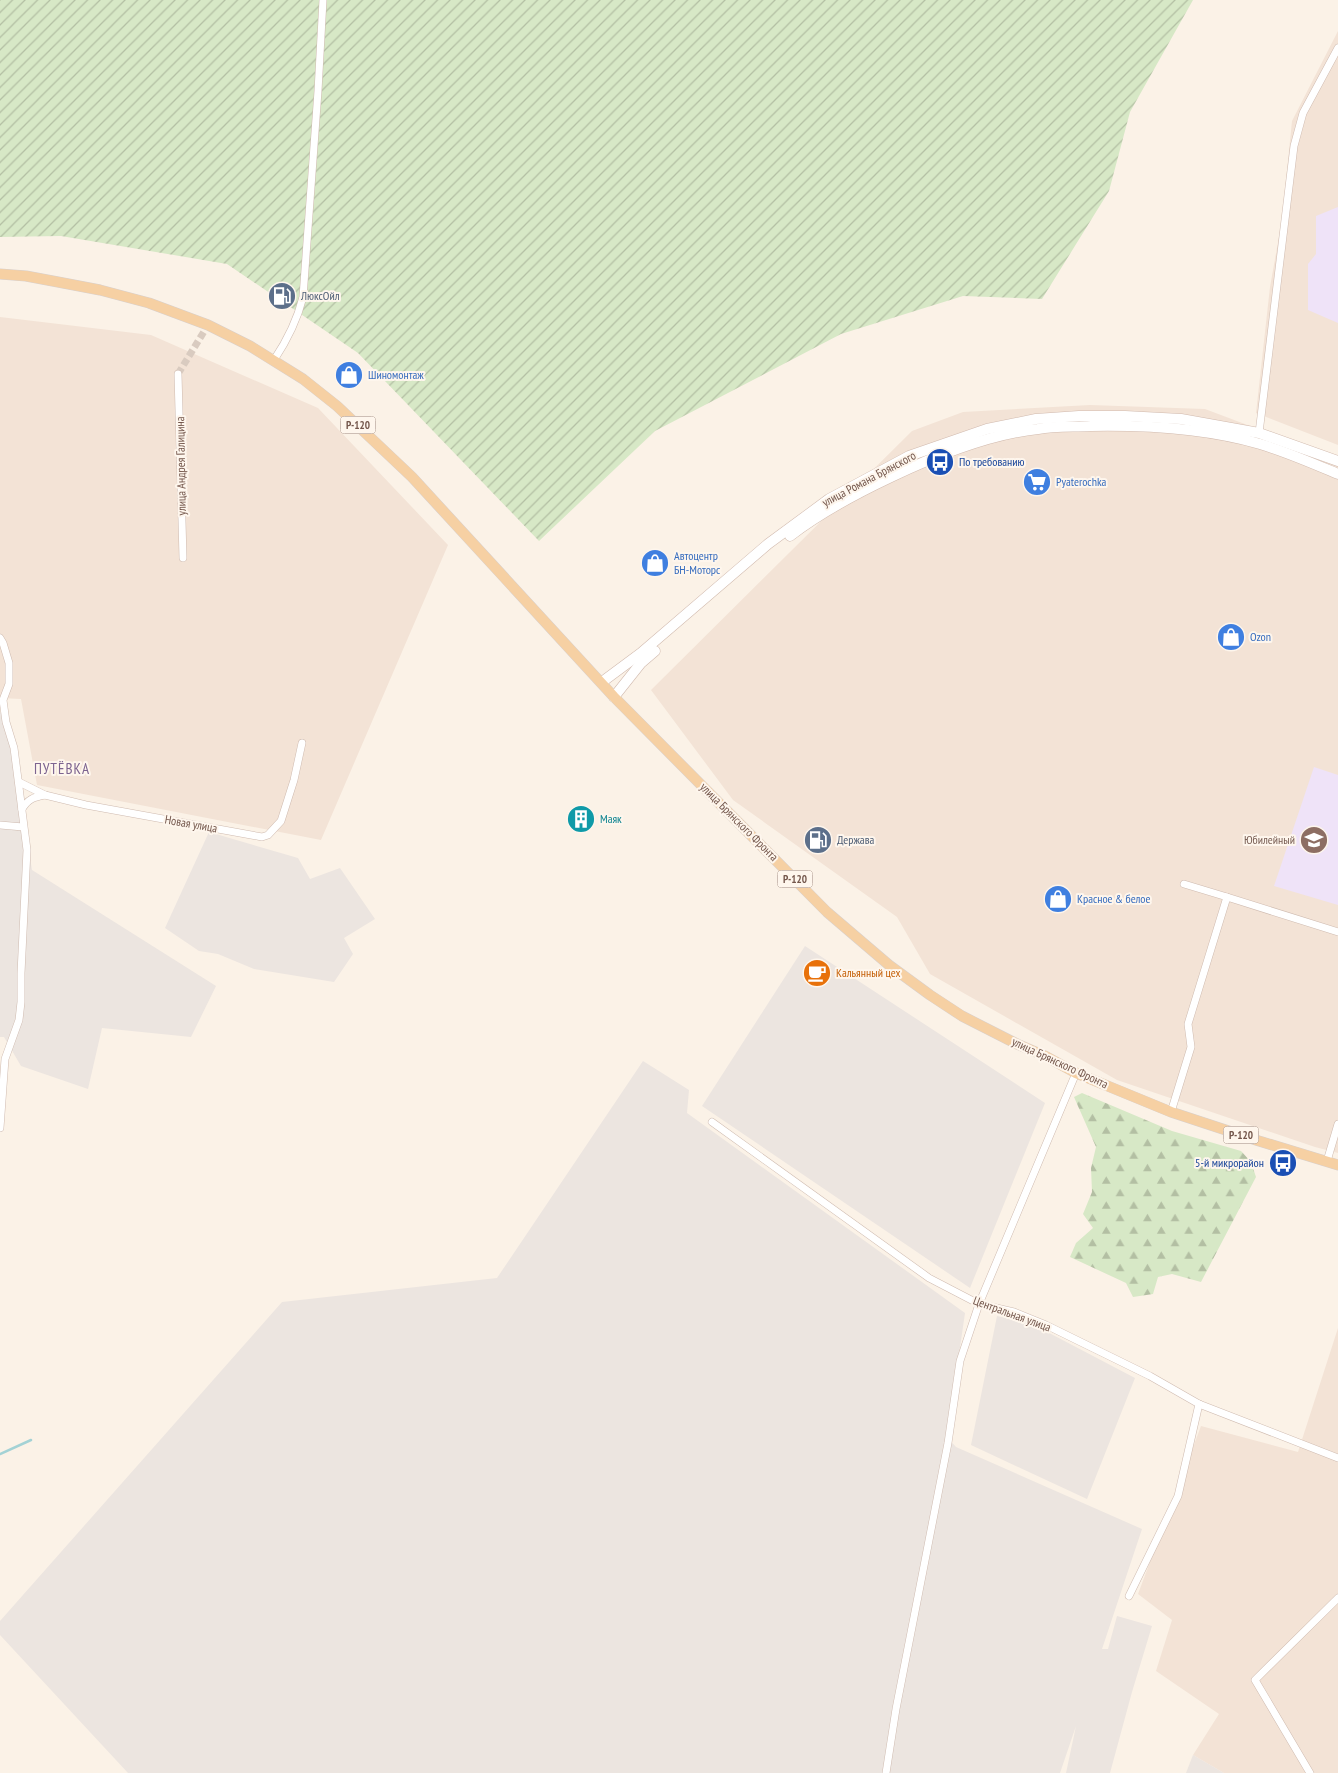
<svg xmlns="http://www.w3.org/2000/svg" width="1338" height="1773" viewBox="0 0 1338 1773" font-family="'PT Sans Narrow',sans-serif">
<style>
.residential{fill:#f3e3d6}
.industrial{fill:#ece5e0}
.education{fill:#efe3f8}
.forest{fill:url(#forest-firs)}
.garden{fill:url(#garden-furrows)}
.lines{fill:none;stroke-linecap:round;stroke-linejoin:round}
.stream{stroke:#a3d2d5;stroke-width:2.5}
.minor-tunnel{stroke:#d9cbc0;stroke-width:7;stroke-dasharray:7 3.5;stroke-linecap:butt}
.minor-casing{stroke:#cfbbb0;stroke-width:8}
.secondary-casing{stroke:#d1baae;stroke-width:11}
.primary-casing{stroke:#d8d0cd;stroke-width:11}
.minor{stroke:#fff;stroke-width:7}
.secondary{stroke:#fff;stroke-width:10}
.primary{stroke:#f6d0a3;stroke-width:10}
.labels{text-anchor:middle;stroke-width:4;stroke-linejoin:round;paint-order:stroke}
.shield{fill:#fef6ed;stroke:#9d877c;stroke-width:1}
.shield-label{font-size:11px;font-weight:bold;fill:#74574c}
.service-label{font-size:12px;fill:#4e5e75;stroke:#fef6ed;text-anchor:start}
.shop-label{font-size:12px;fill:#366cbe;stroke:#fef6ed;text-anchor:start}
.transit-label{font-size:12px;fill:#164399;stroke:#fef6ed;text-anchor:start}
.street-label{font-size:12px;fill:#74574c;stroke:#fef6ed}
.culture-label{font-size:12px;fill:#0d838f;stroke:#fef6ed;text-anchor:start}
.education-label{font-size:12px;fill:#785e54;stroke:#fef6ed;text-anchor:end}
.food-label{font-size:12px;fill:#c56008;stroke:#fef6ed;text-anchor:start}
.quarter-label{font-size:15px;letter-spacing:1px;fill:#7d6490;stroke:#fef6ed}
</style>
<defs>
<pattern id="forest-firs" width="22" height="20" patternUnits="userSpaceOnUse" patternTransform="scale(1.25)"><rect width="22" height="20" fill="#d7e8c6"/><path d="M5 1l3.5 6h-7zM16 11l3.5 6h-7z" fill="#b3bfa3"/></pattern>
<pattern id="garden-furrows" width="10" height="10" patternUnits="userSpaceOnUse" patternTransform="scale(1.25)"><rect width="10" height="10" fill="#d7e8c6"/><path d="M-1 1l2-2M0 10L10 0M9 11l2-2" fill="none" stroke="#b3bfa3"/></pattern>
</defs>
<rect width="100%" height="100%" fill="#fbf2e7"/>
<g class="residential">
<polygon points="1338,31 1338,445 1256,413 1270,287 1282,220 1292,121"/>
<polygon points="0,317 151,335 318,408 448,545 321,840 37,785 21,699 0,698"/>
<polygon points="1090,405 1205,409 1338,459 1338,1153 1315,1147 1117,1080 930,974 897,917 733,800 651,690 912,431 963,412"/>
<polygon points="1338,1328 1338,1773 1224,1773 1193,1755 1219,1714 1156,1671 1172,1620 1138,1594 1201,1426 1298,1452"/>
</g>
<g class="industrial">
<polygon points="0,711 11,740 32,870 216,986 191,1037 102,1028 88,1089 21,1066 4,1037 0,1037"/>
<polygon points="209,832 298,858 310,879 340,868 375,919 344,938 353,954 334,982 254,969 218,954 199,951 165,928"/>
<polygon points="805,946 1045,1103 970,1288 702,1106"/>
<polygon points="643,1061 689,1090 687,1113 965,1313 947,1437 956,1447 1142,1529 1102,1649 1108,1649 1117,1616 1152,1626 1132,1692 1110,1773 1066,1773 1076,1726 1060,1773 128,1773 0,1635 0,1621 282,1302 497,1278"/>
<polygon points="997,1316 1032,1324 1135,1378 1087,1499 971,1445"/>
<polygon points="1193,1755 1224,1773 1186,1773"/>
</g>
<g class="education">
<polygon points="1338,207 1338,323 1308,310 1308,264 1316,254 1316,216"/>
<polygon points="1314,767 1338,775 1338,905 1274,886"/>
</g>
<polygon class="forest" points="1082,1093 1172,1131 1241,1151 1251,1162 1256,1177 1201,1282 1172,1274 1158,1277 1153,1294 1133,1297 1126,1283 1070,1257 1076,1243 1093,1228 1083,1214 1092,1192 1091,1168 1096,1147 1074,1097"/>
<polygon class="garden" points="0,0 1193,0 1130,112 1109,191 1042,299 963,296 841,334 655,431 539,541 358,353 227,264 61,236 0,237"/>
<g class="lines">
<polyline class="stream" points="0,1454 31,1440"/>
<polyline class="minor-tunnel" points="178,374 208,325"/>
<defs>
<g id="minor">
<path d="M274 360C288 339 297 321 303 297L318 91 323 0"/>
<polyline points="178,374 183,558"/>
<polyline points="1259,433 1294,146 1303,113 1338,48"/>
<polyline points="0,638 3,643 9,663 9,684 3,700 6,722 14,748 27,850 21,973 21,1002 19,1020 5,1059 0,1128"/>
<polyline points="19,782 45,795 86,805 262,837 268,835 281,821 294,780 302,743"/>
<path d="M22 809C28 799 34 797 45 795"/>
<polyline points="0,825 23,827"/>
<polyline points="1184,884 1227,897"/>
<polyline points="1171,1112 1191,1047 1188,1024 1227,897 1338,932"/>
<polyline points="712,1122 929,1278 979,1304 1014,1312 1046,1325 1150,1376 1199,1404 1338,1458"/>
<polyline points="1327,1161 1338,1124"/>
<polyline points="1129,1596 1178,1496 1199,1404"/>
<polyline points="886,1773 896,1709 948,1443 960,1361 979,1304 1076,1073"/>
<polyline points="1310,1773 1255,1680 1338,1598"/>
</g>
<g id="secondary">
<path d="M790 536C821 512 855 494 891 477 935 456 989 434 1038 429 1055 426 1073 427 1091 426 1147 425 1205 428 1260 444 1287 452 1312 463 1338 474"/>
<polyline points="602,682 641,653 768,544 829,499 909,456 987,429 1036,419 1079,416 1125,416 1181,419 1259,433 1338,461"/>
<polyline points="614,697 641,663 655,651"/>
</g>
<polyline id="primary" points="0,274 26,276 58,282 100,290 149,303 208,325 250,346 303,379 337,406 412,477 614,697 827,912 889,965 930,995 962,1016 1017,1044 1045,1056 1076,1073 1171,1112 1259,1141 1338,1165"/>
</defs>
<use href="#minor" class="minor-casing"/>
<use href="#secondary" class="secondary-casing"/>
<use href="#primary" class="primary-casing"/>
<use href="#minor" class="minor"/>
<use href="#secondary" class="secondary"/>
<use href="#primary" class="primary"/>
</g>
<defs>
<symbol id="fuel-disc" viewBox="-11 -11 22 22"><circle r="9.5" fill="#5c6f8a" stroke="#fef6ed"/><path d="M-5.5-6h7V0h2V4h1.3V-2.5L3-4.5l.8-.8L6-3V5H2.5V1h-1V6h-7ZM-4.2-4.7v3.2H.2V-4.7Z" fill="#fff"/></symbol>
<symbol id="shop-disc" viewBox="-11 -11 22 22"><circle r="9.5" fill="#3f7fe0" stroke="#fef6ed"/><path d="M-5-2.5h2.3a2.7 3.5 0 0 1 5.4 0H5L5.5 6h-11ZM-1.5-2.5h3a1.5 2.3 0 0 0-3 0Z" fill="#fff"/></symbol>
<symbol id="bus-disc" viewBox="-11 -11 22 22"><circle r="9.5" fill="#1a4fb4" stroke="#fef6ed"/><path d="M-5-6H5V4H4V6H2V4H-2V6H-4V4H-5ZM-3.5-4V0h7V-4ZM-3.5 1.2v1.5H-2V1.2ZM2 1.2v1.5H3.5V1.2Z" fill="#fff"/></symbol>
<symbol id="supermarket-disc" viewBox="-11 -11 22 22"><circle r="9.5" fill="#3f7fe0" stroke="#fef6ed"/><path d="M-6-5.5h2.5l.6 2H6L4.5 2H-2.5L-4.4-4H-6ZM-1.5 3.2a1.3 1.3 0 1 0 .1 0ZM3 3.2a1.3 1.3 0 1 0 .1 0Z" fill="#fff"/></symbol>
<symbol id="building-disc" viewBox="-11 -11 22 22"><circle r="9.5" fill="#0f9aa8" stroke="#fef6ed"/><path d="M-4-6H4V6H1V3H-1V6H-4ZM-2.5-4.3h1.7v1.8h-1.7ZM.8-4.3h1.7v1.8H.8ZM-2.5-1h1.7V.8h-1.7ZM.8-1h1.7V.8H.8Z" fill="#fff"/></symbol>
<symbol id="school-disc" viewBox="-11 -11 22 22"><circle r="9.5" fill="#8d6e63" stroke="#fef6ed"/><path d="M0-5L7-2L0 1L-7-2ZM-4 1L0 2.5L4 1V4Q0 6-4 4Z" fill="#fff"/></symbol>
<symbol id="cafe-disc" viewBox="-11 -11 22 22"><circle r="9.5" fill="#e8710a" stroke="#fef6ed"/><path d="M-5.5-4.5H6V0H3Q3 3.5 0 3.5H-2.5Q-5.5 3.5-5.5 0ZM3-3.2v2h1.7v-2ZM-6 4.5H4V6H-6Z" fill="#fff"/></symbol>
</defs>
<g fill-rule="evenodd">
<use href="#fuel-disc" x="266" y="280" width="32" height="32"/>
<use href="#shop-disc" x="333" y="359" width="32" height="32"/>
<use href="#bus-disc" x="924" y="446" width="32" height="32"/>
<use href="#supermarket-disc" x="1021" y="466" width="32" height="32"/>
<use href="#shop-disc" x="639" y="547" width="32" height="32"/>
<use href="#shop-disc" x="1215" y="621" width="32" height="32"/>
<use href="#building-disc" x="565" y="803" width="32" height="32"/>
<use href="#fuel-disc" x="802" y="824" width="32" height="32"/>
<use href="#school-disc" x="1298" y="824" width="32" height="32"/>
<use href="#shop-disc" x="1042" y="883" width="32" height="32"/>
<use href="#cafe-disc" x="801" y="957" width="32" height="32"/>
<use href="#bus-disc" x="1267" y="1147" width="32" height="32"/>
</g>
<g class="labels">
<g class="shield">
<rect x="340.5" y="416.5" width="35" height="17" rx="4"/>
<rect x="777.5" y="870.5" width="35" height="17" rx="4"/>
<rect x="1223.5" y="1126.5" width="35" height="17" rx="4"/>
</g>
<g class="shield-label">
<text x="358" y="429">Р-120</text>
<text x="795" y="883">Р-120</text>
<text x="1241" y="1139">Р-120</text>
</g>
<g class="service-label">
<text x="301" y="300">ЛюксОйл</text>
<text x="837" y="844">Держава</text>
</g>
<g class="shop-label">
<text x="368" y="379">Шиномонтаж</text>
<text x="1056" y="486">Pyaterochka</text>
<text x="674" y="560">Автоцентр<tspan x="674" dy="14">БН-Моторс</tspan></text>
<text x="1250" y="641">Ozon</text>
<text x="1077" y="903">Красное &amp; белое</text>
</g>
<g class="transit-label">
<text x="959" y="466">По требованию</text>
<text x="1264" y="1167" text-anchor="end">5-й микрорайон</text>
</g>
<g class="street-label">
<text transform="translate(181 466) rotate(-91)" y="4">улица Андрея Галицина</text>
<text transform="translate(869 479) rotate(-28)" y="4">улица Романа Брянского</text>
<text transform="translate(739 822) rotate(45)" y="4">улица Брянского Фронта</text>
<text transform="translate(191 824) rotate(10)" y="4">Новая улица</text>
<text transform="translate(1060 1063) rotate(25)" y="4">улица Брянского Фронта</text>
<text transform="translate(1012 1314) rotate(20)" y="4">Центральная улица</text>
</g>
<g class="culture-label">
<text x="600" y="823">Маяк</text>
</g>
<g class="education-label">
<text x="1295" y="844">Юбилейный</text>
</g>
<g class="food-label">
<text x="836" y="977">Кальянный цех</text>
</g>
<g class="quarter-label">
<text x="62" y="774">ПУТЁВКА</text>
</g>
</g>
</svg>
